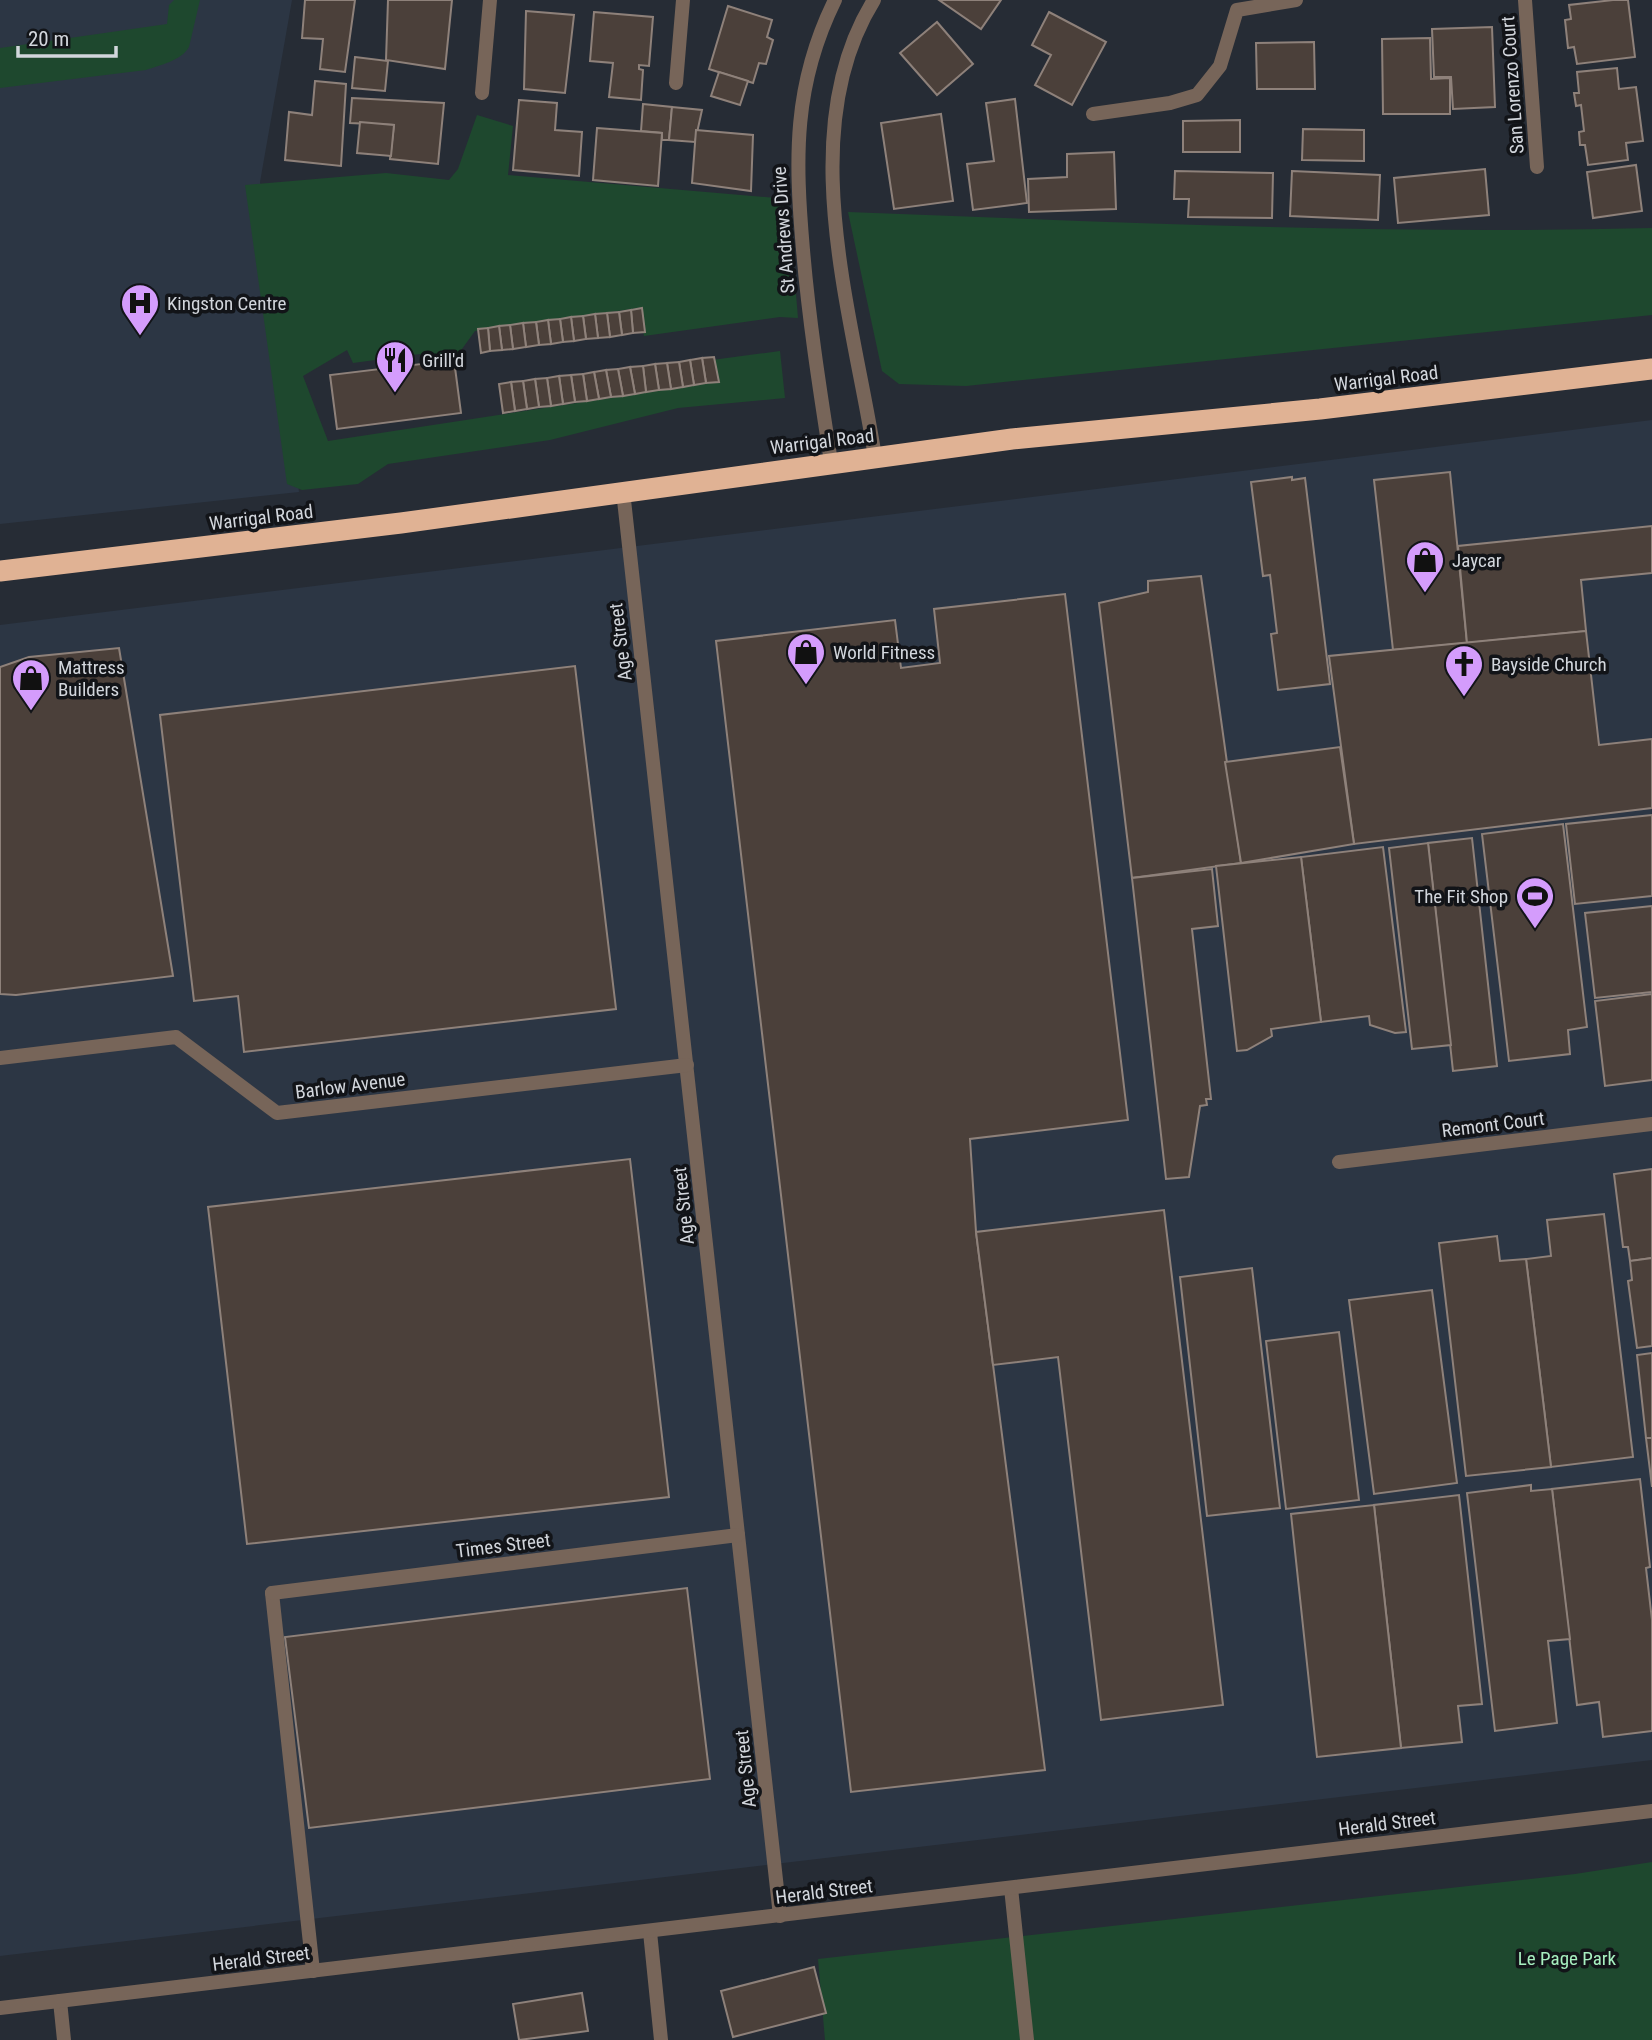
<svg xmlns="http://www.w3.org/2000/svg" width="1652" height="2040" viewBox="0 0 1652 2040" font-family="'Roboto Condensed',sans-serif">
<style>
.built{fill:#2c3644}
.green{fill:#1e482e}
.building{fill:#4b403a;stroke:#8e817a;stroke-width:2}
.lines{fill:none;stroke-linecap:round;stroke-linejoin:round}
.lane{stroke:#776559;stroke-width:14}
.street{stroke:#776559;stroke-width:14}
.highway{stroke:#e0b294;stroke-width:21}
.labels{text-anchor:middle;stroke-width:7;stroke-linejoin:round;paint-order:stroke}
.street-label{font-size:19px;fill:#d2d6dc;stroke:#121418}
.poi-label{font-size:19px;fill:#d2d6dc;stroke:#121418;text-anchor:start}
.park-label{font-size:19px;fill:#a7efbf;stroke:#121418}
</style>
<rect width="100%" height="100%" fill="#262c35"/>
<g class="built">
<polygon points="0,0 292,0 260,182 299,492 0,524"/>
<polygon points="1652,420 1652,1760 0,1956 0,625"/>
</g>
<g class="green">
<path d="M174 0H200L189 47C181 61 160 65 146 70L0 88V48L167 24 169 5Z"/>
<polygon points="477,115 513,126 508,175 788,199 798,318 780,317 644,336 639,308 475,331 454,360 423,363 420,354 353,363 347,350 303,376 328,441 715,382 712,360 780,351 785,398 678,408 550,440 388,464 358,484 302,490 287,484 245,185 386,173 449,180 458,169"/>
<path d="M848 212C1116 222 1384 235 1652 228V315L966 386 899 384 882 371Z"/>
<polygon points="1652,1862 1652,2040 825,2040 818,1959 1575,1874"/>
</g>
<g class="building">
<polygon points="305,0 355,0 345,72 320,69 323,39 302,38"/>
<polygon points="388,0 452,0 445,69 386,60"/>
<polygon points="939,0 1001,0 981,29"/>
<polygon points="1613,0 1628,0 1635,57 1577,64 1574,47 1568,48 1565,20 1571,19 1569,5"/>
<polygon points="728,6 772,20 767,37 773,40 766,64 759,63 753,83 709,69"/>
<polygon points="526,11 574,15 565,93 524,89"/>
<polygon points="594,12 653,17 649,66 639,65 639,69 643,70 641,100 609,97 613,63 590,61"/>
<polygon points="1049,12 1106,42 1072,105 1035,85 1051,55 1032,45"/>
<polygon points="937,22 973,64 937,95 900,53"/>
<polygon points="1492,27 1495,107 1453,109 1451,77 1434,77 1432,29"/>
<polygon points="1430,38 1431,79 1450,78 1450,114 1383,114 1382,39"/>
<polygon points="1314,42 1315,89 1257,89 1256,43"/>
<polygon points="355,57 388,61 385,91 352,88"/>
<polygon points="1617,68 1619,89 1636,87 1643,141 1626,143 1628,160 1588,165 1585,145 1580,145 1579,132 1584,131 1581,105 1576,106 1574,93 1579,93 1577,72"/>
<polygon points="719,72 748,81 740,105 711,96"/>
<polygon points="315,81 346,84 341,166 285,160 289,112 312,115"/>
<polygon points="352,98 444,103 438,164 390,159 394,125 350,123"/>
<polygon points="1015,99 1027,203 973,210 967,164 994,161 986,103"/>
<polygon points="519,100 557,103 555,130 582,132 579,176 513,170"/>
<polygon points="643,104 672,107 669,140 662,140 662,133 641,131"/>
<polygon points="672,107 702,110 695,142 669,140"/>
<polygon points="941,114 953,201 894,209 881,123"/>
<polygon points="1240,120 1240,152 1183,152 1183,121"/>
<polygon points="360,122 394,125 391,156 357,153"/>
<polygon points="597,128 662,133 658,186 593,180"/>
<polygon points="1303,129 1364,130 1364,161 1302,160"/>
<polygon points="696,130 753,135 751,191 692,183"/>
<polygon points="1114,152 1116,209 1029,212 1028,179 1067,177 1067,154"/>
<polygon points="1636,165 1642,211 1593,218 1587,172"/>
<polygon points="1485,169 1489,215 1398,223 1394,178"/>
<polygon points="1175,171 1273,173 1272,218 1188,217 1189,199 1174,199"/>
<polygon points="1292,171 1380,175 1378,220 1290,216"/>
<polygon points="642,308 645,332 633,333 631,310"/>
<polygon points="631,310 633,333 622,335 619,312"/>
<polygon points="619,312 622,335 610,337 607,313"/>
<polygon points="607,313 610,337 598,338 595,314"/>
<polygon points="595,314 598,338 586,339 583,316"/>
<polygon points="583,316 586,339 574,341 571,317"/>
<polygon points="571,317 574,341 563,342 560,319"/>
<polygon points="560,319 563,342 551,344 548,320"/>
<polygon points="548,320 551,344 539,345 536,322"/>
<polygon points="536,322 539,345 526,347 523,323"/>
<polygon points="523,323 526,347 513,349 510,325"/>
<polygon points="510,325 513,349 502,350 499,326"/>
<polygon points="499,326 502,350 490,351 488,328"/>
<polygon points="488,328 490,351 481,353 478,329"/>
<polygon points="714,357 719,382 706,383 702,358"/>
<polygon points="702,358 706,383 694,385 690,360"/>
<polygon points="454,360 461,413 337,429 330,375"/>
<polygon points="690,360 694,385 683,387 679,362"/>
<polygon points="679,362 683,387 671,389 667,363"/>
<polygon points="667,363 671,389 659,390 655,364"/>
<polygon points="655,364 659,390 646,392 643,366"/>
<polygon points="643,366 646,392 635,394 630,367"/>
<polygon points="630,367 635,394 623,396 618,369"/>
<polygon points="618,369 623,396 611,397 606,370"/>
<polygon points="606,370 611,397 599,399 594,372"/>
<polygon points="594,372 599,399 587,401 583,374"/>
<polygon points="583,374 587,401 575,402 571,375"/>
<polygon points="571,375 575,402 563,404 559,376"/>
<polygon points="559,376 563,404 551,406 547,378"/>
<polygon points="547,378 551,406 539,407 535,379"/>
<polygon points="535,379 539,407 527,409 523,381"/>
<polygon points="523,381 527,409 515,411 511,382"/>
<polygon points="511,382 515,411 503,413 499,384"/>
<polygon points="1450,472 1467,643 1393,650 1374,480"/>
<polygon points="1292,477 1292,480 1305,478 1330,684 1278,690 1271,634 1277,633 1270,575 1263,576 1251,482"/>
<polygon points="1652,526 1652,573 1581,580 1586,631 1467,643 1458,546"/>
<polygon points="1201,576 1241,863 1132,878 1099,603 1148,592 1148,581"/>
<polygon points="1065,594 1128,1120 970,1139 976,1232 1045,1770 851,1792 716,641 895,620 901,668 940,663 934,609"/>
<polygon points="1586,631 1599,745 1652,739 1652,808 1354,844 1329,656"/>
<polygon points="119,648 173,976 16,995 0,994 0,667 29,657"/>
<polygon points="575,666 616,1009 244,1052 238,996 194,1001 160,715"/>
<polygon points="1340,747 1354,844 1241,863 1225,762"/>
<polygon points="1652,815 1652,896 1575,904 1566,824"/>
<polygon points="1563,824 1587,1027 1568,1030 1570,1054 1509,1061 1482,834"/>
<polygon points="1472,838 1497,1066 1453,1071 1428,843"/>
<polygon points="1428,843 1451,1045 1412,1049 1389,848"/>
<polygon points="1383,847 1406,1032 1395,1033 1370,1025 1369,1016 1321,1022 1301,857"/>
<polygon points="1301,857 1321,1022 1271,1029 1272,1036 1247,1050 1237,1051 1216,866"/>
<polygon points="1212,869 1218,926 1192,929 1211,1099 1206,1099 1207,1105 1200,1106 1189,1177 1166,1179 1132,878"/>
<polygon points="1652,906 1652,992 1595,998 1585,913"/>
<polygon points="1652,994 1652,1080 1605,1086 1595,1001"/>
<polygon points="630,1159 669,1497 247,1544 208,1207"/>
<polygon points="1652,1169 1652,1258 1630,1261 1628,1247 1623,1247 1614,1174"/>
<polygon points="1164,1210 1223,1705 1101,1720 1058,1357 993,1365 976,1232"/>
<polygon points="1604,1214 1633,1457 1551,1467 1526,1259 1551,1256 1547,1220"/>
<polygon points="1497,1236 1500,1261 1526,1259 1551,1467 1466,1476 1439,1243"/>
<polygon points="1652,1258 1652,1346 1637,1348 1628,1281 1632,1280 1630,1261"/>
<polygon points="1252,1268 1280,1508 1207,1516 1180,1277"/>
<polygon points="1432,1290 1457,1483 1374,1494 1349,1300"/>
<polygon points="1339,1332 1359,1500 1286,1509 1266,1341"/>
<polygon points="1652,1353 1652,1438 1646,1438 1637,1355"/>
<polygon points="1646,1438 1652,1438 1652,1487"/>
<polygon points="1640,1479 1650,1567 1646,1568 1652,1620 1652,1731 1603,1737 1599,1702 1577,1705 1552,1489"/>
<polygon points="1531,1485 1531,1491 1552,1489 1570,1639 1548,1641 1557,1723 1495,1731 1467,1493"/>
<polygon points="1459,1495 1482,1704 1458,1706 1462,1742 1401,1748 1374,1505"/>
<polygon points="1374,1505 1401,1748 1317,1757 1291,1514"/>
<polygon points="687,1588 710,1779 309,1828 285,1637"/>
<polygon points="814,1967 826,2013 733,2037 721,1991"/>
<polygon points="582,1993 588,2031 519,2040 513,2004"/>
</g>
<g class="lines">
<g class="lane">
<polyline points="676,83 683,0"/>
<polyline points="272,1593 313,1971"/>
<polyline points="1011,1888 1027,2040"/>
</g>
<g class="street">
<path d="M874 0C792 131 853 316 875 457"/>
<polyline points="1525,0 1537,167"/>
<polyline points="482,93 490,0"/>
<polyline points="1093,114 1170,103 1197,95 1220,66 1237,10 1296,0"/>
<path d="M831 462C820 391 809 321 803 250 795 158 793 85 835 0"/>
<polyline points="623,491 780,1916"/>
<polyline points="0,1058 176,1037 277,1113 687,1065"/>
<polyline points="1339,1162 1652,1124"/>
<polyline points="272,1593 738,1535"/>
<polyline points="650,1932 661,2040"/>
<polyline points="60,2001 64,2040"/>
<polyline points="0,2008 1652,1811"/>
</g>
<polyline class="highway" points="0,571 401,523 1012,439 1320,409 1652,369"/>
</g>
<defs>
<symbol id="hospital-pin" viewBox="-11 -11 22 30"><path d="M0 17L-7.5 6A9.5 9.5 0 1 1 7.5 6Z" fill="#d49cfc" stroke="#121418"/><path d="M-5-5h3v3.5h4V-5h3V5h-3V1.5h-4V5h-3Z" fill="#111"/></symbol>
<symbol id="restaurant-pin" viewBox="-11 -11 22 30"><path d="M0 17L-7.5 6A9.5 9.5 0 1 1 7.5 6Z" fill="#d49cfc" stroke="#121418"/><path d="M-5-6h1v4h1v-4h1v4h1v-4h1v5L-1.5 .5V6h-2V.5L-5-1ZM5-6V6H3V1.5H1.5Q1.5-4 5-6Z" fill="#111"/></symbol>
<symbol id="shop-pin" viewBox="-11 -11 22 30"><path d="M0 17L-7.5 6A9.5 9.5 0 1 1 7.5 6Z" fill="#d49cfc" stroke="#121418"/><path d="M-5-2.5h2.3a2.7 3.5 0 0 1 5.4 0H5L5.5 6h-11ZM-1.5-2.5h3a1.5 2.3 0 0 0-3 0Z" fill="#111"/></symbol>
<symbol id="church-pin" viewBox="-11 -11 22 30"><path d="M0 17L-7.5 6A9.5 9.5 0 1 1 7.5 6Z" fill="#d49cfc" stroke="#121418"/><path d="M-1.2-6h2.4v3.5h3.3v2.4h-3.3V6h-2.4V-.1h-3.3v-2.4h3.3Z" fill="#111"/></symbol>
<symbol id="stadium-pin" viewBox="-11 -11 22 30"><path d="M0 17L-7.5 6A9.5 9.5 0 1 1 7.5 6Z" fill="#d49cfc" stroke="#121418"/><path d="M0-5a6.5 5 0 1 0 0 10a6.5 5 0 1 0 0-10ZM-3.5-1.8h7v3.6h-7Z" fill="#111"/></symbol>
</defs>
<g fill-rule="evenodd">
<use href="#hospital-pin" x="118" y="281" width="44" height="60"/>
<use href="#restaurant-pin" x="373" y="338" width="44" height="60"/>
<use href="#shop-pin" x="1403" y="538" width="44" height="60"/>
<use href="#shop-pin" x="784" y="630" width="44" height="60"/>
<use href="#church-pin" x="1442" y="642" width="44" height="60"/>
<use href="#shop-pin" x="9" y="656" width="44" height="60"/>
<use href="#stadium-pin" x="1513" y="874" width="44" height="60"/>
</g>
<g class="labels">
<g class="street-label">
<text transform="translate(1512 85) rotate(-94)" y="7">San Lorenzo Court</text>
<text transform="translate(783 230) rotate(-94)" y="7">St Andrews Drive</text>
<text transform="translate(1386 378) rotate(-7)" y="7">Warrigal Road</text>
<text transform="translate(822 441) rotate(-7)" y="7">Warrigal Road</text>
<text transform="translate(261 517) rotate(-7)" y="7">Warrigal Road</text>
<text transform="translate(620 642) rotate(-97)" y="7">Age Street</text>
<text transform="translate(350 1085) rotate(-7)" y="7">Barlow Avenue</text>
<text transform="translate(1493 1124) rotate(-7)" y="7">Remont Court</text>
<text transform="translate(683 1206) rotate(-96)" y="7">Age Street</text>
<text transform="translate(503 1545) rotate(-7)" y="7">Times Street</text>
<text transform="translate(745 1769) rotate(-96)" y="7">Age Street</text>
<text transform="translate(1387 1823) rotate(-7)" y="7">Herald Street</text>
<text transform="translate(824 1891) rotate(-7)" y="7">Herald Street</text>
<text transform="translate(261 1958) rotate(-7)" y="7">Herald Street</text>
</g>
<g class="poi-label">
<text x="167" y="310">Kingston Centre</text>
<text x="422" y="367">Grill'd</text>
<text x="1452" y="567">Jaycar</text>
<text x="833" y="659">World Fitness</text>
<text x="1491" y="671">Bayside Church</text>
<text x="58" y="674">Mattress<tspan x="58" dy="22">Builders</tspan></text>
<text x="1508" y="903" text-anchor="end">The Fit Shop</text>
</g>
<g class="park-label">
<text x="1567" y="1965">Le Page Park</text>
</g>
</g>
<path d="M18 46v10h98v-10" fill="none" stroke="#d2d6dc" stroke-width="3.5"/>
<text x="28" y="46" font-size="21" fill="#d2d6dc" stroke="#121418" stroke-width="5" paint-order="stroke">20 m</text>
</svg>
